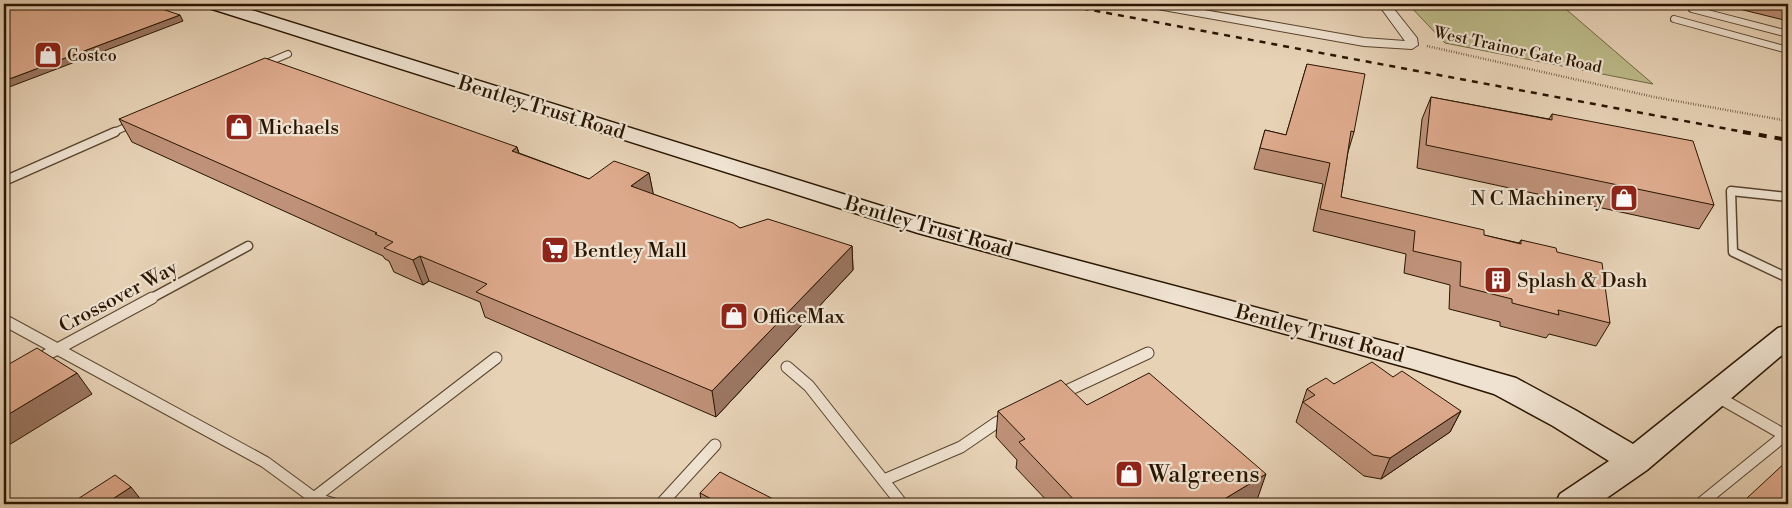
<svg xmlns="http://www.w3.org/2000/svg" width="1792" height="508" viewBox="0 0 1792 508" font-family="'Libre Bodoni',serif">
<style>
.green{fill:#bcba89;stroke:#726844}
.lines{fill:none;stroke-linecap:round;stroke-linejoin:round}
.lane-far2-casing{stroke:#58442e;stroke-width:8}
.lane-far1-casing{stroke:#58442e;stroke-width:11}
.lane-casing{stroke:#58442e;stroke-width:13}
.street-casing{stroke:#58442e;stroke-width:2}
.secondary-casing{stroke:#291500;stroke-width:3}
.path{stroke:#291500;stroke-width:2.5;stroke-dasharray:0.5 2;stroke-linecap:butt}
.lane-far2{stroke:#efe2d0;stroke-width:6}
.lane-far1{stroke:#efe2d0;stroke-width:8}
.lane{stroke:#efe2d0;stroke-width:11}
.street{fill:#efe2d0;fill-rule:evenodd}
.secondary{fill:#efe2d0;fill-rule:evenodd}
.rail-far1{stroke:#291500;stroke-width:2.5;stroke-dasharray:6 6;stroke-linecap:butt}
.rail{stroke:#291500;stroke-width:4;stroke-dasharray:8 8;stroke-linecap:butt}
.wall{fill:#be9178;stroke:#291500}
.shaded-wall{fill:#9b7662;stroke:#291500}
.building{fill:#dda98c;stroke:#291500}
.labels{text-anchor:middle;stroke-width:4.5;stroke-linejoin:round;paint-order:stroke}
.far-street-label{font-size:16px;fill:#291500;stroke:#efe2d0}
.far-poi-label{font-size:16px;fill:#291500;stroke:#efe2d0;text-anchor:start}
.street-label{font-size:20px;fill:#291500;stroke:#efe2d0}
.poi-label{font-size:20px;fill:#291500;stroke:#efe2d0;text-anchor:start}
.near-poi-label{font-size:24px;fill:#291500;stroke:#efe2d0;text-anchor:start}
</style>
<rect width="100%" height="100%" fill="#e7d2b6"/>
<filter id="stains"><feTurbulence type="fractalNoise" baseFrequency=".004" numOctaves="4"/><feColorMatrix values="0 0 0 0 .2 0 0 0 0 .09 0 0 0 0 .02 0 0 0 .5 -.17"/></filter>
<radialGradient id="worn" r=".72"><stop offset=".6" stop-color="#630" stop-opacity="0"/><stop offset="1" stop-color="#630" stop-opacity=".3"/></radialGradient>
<polygon class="green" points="1408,4 1560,4 1653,84 1445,43"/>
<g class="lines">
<defs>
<g id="lane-far2">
<polyline points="1692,9 1788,34"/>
<polyline points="1674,19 1788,50"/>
<polyline points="262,65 288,54"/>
<polyline points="112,133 134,123"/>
</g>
<g id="lane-far1">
<polyline points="4,181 115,132"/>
<polyline points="1788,197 1731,191 1733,252 1788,278"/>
<polyline points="150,299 248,246"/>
</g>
<g id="lane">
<polyline points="4,320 265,462 314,498 334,504"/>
<polyline points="37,360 152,298"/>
<polyline points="787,367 809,386 902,504"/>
<polyline points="1060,394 1148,353"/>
<polyline points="1718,397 1788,437"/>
<polyline points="884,480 961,447 996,423 1007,418"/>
<polyline points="306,504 496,358"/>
<polyline points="661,504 715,445"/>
<polyline points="1700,504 1785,435"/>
</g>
<polygon id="street" points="1146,4 1170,4 1364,38 1405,41 1378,4 1390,4 1417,38 1418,45 1412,49 1364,46 1152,8"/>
<polygon id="secondary" points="206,4 232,4 936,223 1417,350 1516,378 1575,410 1633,444 1778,328 1788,325 1788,350 1647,470 1598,504 1555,504 1560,494 1609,461 1553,426 1494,394 1413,369 918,233 209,8"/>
</defs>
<use href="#lane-far2" class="lane-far2-casing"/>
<use href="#lane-far1" class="lane-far1-casing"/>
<use href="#lane" class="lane-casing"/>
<use href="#street" class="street-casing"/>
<use href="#secondary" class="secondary-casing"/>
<polyline class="path" points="1427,46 1654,97 1788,121"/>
<use href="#lane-far2" class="lane-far2"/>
<use href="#lane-far1" class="lane-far1"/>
<use href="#lane" class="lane"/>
<use href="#street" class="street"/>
<use href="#secondary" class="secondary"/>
<polyline class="rail-far1" points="1059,4 1749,133"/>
<polyline class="rail" points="1743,132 1788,140"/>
</g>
<g class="wall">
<polygon points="1719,4 1788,4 1788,21"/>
<polygon points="1307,64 1354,132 1348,152 1341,197 1484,235 1519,243 1521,240 1557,252 1610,323 1596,346 1549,334 1546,338 1500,326 1500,322 1449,309 1450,285 1404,273 1406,254 1313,231 1323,184 1254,169 1265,130 1286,135"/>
<polygon points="1431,97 1549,119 1552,114 1714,205 1699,229 1417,168 1422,119"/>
<polygon points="119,119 517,147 519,153 589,179 649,173 653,194 740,228 852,246 853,270 716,417 485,317 480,302 429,281 423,285 394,272 389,261 385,259 383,256 132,142"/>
<polygon points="1393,377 1461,411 1450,432 1381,479 1364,476 1296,422 1307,389 1334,384"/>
<polygon points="1087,405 1257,500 1250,504 1050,504 1016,468 1017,460 996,437 998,411"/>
<polygon points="700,493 783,504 708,504 701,501"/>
<polygon points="1746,499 1788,504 1741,504"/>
</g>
<g class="shaded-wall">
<polygon points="180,15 183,21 4,89 4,81"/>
<polygon points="517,147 523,170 512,151"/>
<polygon points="649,173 654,197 631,186"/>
<polygon points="852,246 853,270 716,417 712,391"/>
<polygon points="420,256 429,281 423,285 413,260"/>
<polygon points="77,373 92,394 4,448 4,417"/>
<polygon points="1461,411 1450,432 1381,479 1390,458"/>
<polygon points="1266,474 1257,500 1250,504 1216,504"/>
<polygon points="131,487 142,501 138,504 105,504"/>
</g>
<g class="building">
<polygon points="4,4 147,4 180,15 4,81"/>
<polygon points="265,58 517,147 512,151 589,179 614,161 649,173 631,186 733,223 740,228 768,219 852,246 712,391 476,292 487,284 420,256 413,260 384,248 393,242 375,234 377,233 119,119"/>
<polygon points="1307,64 1365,74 1354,132 1351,131 1341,197 1484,230 1484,235 1521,244 1521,240 1556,248 1557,252 1602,263 1610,323 1558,310 1559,315 1512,303 1512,299 1460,286 1461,262 1413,251 1415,231 1320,209 1330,163 1260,148 1265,130 1286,135"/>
<polygon points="1431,97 1552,120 1552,114 1693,141 1714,205 1426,145"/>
<polygon points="37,348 77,373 4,417 4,367"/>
<polygon points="1372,362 1393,377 1402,371 1461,411 1390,458 1373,455 1303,402 1315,395 1307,389 1326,378 1334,384"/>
<polygon points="1149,373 1266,474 1216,504 1078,504 1019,442 1025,439 998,411 1061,380 1087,405"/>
<polygon points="1788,460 1788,504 1755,504 1746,499"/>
<polygon points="720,472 783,504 721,504 700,493"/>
<polygon points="115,475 131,487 105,504 70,504"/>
</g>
<defs>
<symbol id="shop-square" viewBox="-11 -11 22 22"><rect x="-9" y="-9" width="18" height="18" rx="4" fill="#8f2418" stroke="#efe2d0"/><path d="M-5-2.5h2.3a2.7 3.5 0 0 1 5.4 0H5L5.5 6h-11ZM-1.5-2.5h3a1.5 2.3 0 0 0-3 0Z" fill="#fff"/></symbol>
<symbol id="supermarket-square" viewBox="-11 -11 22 22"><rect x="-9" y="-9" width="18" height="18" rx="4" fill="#8f2418" stroke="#efe2d0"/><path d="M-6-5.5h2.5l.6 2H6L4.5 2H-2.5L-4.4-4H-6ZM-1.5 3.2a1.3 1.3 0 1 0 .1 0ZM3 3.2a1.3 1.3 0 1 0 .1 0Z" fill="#fff"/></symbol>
<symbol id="building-square" viewBox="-11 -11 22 22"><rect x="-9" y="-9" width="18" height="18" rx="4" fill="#8f2418" stroke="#efe2d0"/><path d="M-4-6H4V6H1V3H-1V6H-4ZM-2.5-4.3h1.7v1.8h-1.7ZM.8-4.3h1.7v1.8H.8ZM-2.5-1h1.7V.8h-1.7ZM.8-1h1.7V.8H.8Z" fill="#fff"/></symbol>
</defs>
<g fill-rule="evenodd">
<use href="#shop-square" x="32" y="39" width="32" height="32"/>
<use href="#shop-square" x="223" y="111" width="32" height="32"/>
<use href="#shop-square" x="1608" y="182" width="32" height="32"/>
<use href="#supermarket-square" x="539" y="234" width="32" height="32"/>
<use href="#building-square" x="1482" y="264" width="32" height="32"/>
<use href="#shop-square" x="718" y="300" width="32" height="32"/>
<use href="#shop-square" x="1113" y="458" width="32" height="32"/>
</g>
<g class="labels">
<g class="far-street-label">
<text transform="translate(1518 49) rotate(12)" y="6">West Trainor Gate Road</text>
</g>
<g class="far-poi-label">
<text x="67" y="61">Costco</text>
</g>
<g class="street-label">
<text transform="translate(542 107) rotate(17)" y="7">Bentley Trust Road</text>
<text transform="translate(929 226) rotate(16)" y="7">Bentley Trust Road</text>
<text transform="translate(118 296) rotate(-28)" y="7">Crossover Way</text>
<text transform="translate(1320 333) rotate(15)" y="7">Bentley Trust Road</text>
</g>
<g class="poi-label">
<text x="258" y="134">Michaels</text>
<text x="1605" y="205" text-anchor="end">N C Machinery</text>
<text x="574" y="257">Bentley Mall</text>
<text x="1517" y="287">Splash &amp; Dash</text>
<text x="753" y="323">OfficeMax</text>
</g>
<g class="near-poi-label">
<text x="1148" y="482">Walgreens</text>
</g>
</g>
<rect width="1792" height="508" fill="none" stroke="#e7d2b6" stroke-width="20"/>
<rect x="5" y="5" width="1782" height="498" fill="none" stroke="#291500" stroke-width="2.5"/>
<rect x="10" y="10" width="1772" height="488" fill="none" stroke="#291500"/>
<rect width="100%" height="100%" filter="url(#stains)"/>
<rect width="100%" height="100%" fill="url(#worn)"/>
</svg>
